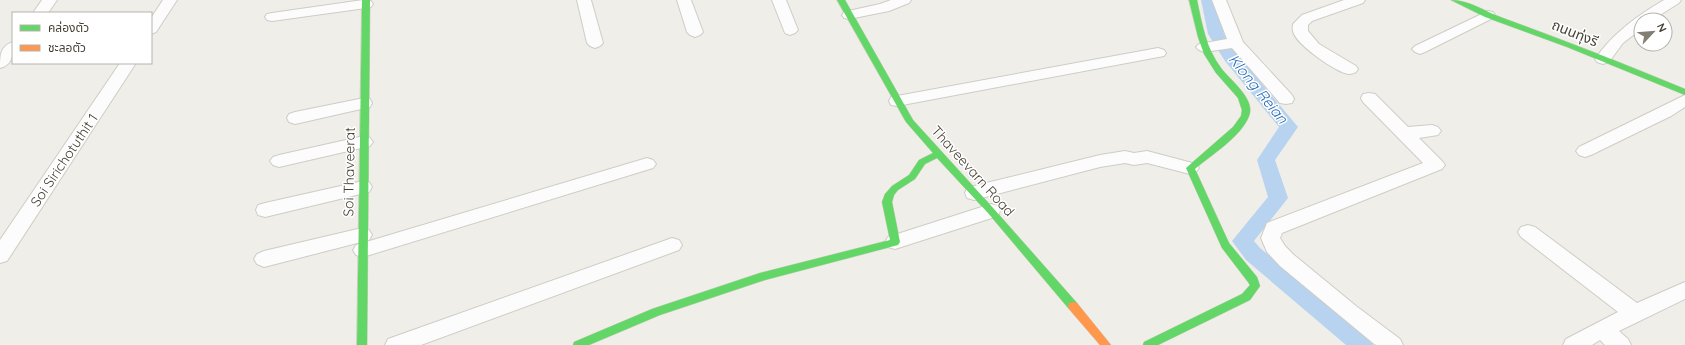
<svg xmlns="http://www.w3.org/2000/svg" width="1685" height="345" viewBox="0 0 1685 345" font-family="Quicksand,'Noto Sans Thai',sans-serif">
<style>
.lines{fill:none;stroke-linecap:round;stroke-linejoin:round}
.canal{fill:#b7d3f0;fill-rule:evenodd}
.street-casing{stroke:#ceccc6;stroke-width:2}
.fast-casing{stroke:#d0ccbf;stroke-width:1}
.slow-casing{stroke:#d0ccbf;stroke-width:1}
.street{fill:#fdfcfc;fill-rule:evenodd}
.fast{fill:#63d668;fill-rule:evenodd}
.slow{fill:#ff974d;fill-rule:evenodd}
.labels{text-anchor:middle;stroke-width:3;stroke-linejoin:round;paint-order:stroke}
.street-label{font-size:14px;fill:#464135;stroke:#fff}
.water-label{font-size:15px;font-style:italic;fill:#2a6db6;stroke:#fff}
</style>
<rect width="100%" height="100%" fill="#f0eee8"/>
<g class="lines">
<polygon class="canal" points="1201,0 1217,0 1224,34 1237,54 1298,127 1275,160 1288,198 1254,241 1260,248 1370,338 1373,345 1346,345 1246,260 1232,241 1268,197 1257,160 1279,127 1225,61 1208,34"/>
<defs>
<g id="street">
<polygon points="42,0 57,0 48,13 33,13"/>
<polygon points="163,0 177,0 156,32 151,34 151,18"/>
<polygon points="363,0 371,1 373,4 371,7 366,8 272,21 267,20 265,17 267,14 272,13"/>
<polygon points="577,0 591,0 603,43 600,46 595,48 590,46 587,43"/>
<polygon points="677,0 691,0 703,32 700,35 695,37 690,35 687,32"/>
<polygon points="772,0 786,0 798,30 795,33 790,35 785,33"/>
<polygon points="891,0 911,0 909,3 889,11 849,19 844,18 842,15 844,12 880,4"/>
<polygon points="1212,0 1226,0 1243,42 1292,95 1294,99 1292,103 1286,104 1280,103 1232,48 1204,52 1199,50 1196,47 1199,44 1227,39"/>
<path d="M1344 0H1365L1363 3 1312 21 1308 25V31L1319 44 1356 66 1358 69 1356 72C1354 73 1351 74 1349 74 1337 73 1295 44 1293 31 1292 29 1293 26 1293 24L1302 15Z"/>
<path d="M1664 0H1681L1679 3 1652 20H1641V29L1623 43 1609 62 1603 64 1597 62 1595 59C1613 33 1637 16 1664 0Z"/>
<polygon points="1488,11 1493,12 1495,15 1493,18 1425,52 1420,54 1415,52 1412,49 1415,46"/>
<path d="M13 42C13 54 13 65 0 68 0 56 0 46 13 42Z"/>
<polygon points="1158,48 1164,50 1166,53 1164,56 897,106 891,105 889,101 891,97 897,96"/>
<polygon points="120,63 136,63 7,261 0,263 0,240"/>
<polygon points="1369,93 1375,94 1408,127 1432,125 1438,127 1441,131 1438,135 1419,138 1442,161 1445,165 1442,169 1282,233 1280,238 1285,246 1294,255 1356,306 1400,339 1403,345 1376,345 1373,343 1280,266 1267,252 1261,238 1267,223 1423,163 1363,102 1361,98 1363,94"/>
<polygon points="1685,95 1685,107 1671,116 1591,155 1585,157 1579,155 1576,151 1579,147"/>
<polygon points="364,98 370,99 372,103 370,107 295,124 289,122 287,118 289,114 295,112"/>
<polygon points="364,136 370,138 373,142 370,146 279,167 273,165 270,161 273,157 279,155"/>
<polygon points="1125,151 1134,153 1147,151 1196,164 1199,168 1196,172 1190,174 1147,163 1134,165 1125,163 1100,167 974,200 967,198 965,193 967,188 974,186 1100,155"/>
<polygon points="647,158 653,160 656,164 653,168 363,257 356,255 353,250 356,245"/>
<polygon points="363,181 369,182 372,187 369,192 265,217 258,215 256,210 258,205 265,203"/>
<polygon points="991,204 998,206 1000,211 998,216 895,249 888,247 885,242 888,237"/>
<polygon points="1528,225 1535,227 1637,303 1685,282 1685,299 1619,331 1628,339 1631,345 1605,345 1600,340 1592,345 1563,345 1566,339 1618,312 1521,237 1518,232 1521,227"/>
<polygon points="362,228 369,230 372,235 369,240 264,267 257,264 254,259 257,254 264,251"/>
<polygon points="672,238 679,240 682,245 679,250 421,345 385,345 388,339"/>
</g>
<g id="fast">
<polygon points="362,0 370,0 367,345 357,345"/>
<polygon points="837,0 845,0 913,120 994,209 1077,303 1078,306 1077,309 1073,310 1069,309 988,213 937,158 925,164 915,179 898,190 894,195 892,202 900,242 898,245 765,280 660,315 589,345 573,345 574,342 652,309 760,273 890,240 882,202 885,194 892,186 909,175 919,160 933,153 906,122"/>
<path d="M1189 0H1197C1202 24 1206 48 1221 68 1230 80 1256 99 1249 116 1241 137 1211 155 1195 169L1229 243 1257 277 1260 286 1250 300 1158 345H1143L1144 342 1242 294 1250 285 1248 282 1222 248 1186 168 1233 127 1241 116 1242 110 1238 98 1216 73 1204 54 1198 37Z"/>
<path d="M1451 0C1469 0 1486 12 1503 18 1564 40 1625 64 1685 89V95L1567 47 1485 17Z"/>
</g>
<polygon id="slow" points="1073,302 1077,303 1111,345 1100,345 1069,309 1068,306 1069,303"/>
</defs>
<use href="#street" class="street-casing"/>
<use href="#fast" class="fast-casing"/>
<use href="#slow" class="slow-casing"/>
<use href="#street" class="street"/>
<use href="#fast" class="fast"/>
<use href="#slow" class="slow"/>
</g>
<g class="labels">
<g class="street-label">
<text transform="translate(1575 33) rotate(22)" y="5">ถนนทุ่งรี</text>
<text transform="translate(64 160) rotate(-56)" y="5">Soi Sirichotuthit 1</text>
<text transform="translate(973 171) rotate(48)" y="5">Thaveevarn Road</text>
<text transform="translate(349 172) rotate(-89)" y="5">Soi Thaveerat</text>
</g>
<g class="water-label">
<text transform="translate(1258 89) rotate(51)" y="5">Klong Reian</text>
</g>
</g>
<rect x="12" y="12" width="140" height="52" fill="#ffffff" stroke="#b5b3ae"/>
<rect x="20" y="25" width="20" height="6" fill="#63d668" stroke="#b5b3ae"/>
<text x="48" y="32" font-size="12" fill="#464135">คล่องตัว</text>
<rect x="20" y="45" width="20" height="6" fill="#ff974d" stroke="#b5b3ae"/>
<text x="48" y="52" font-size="12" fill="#464135">ชะลอตัว</text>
<g transform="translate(1653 32) rotate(64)"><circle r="19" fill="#ffffff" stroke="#b5b3ae"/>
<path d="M0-3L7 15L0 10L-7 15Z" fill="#827e74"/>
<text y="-6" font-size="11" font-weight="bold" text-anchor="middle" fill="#464135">N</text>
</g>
</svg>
